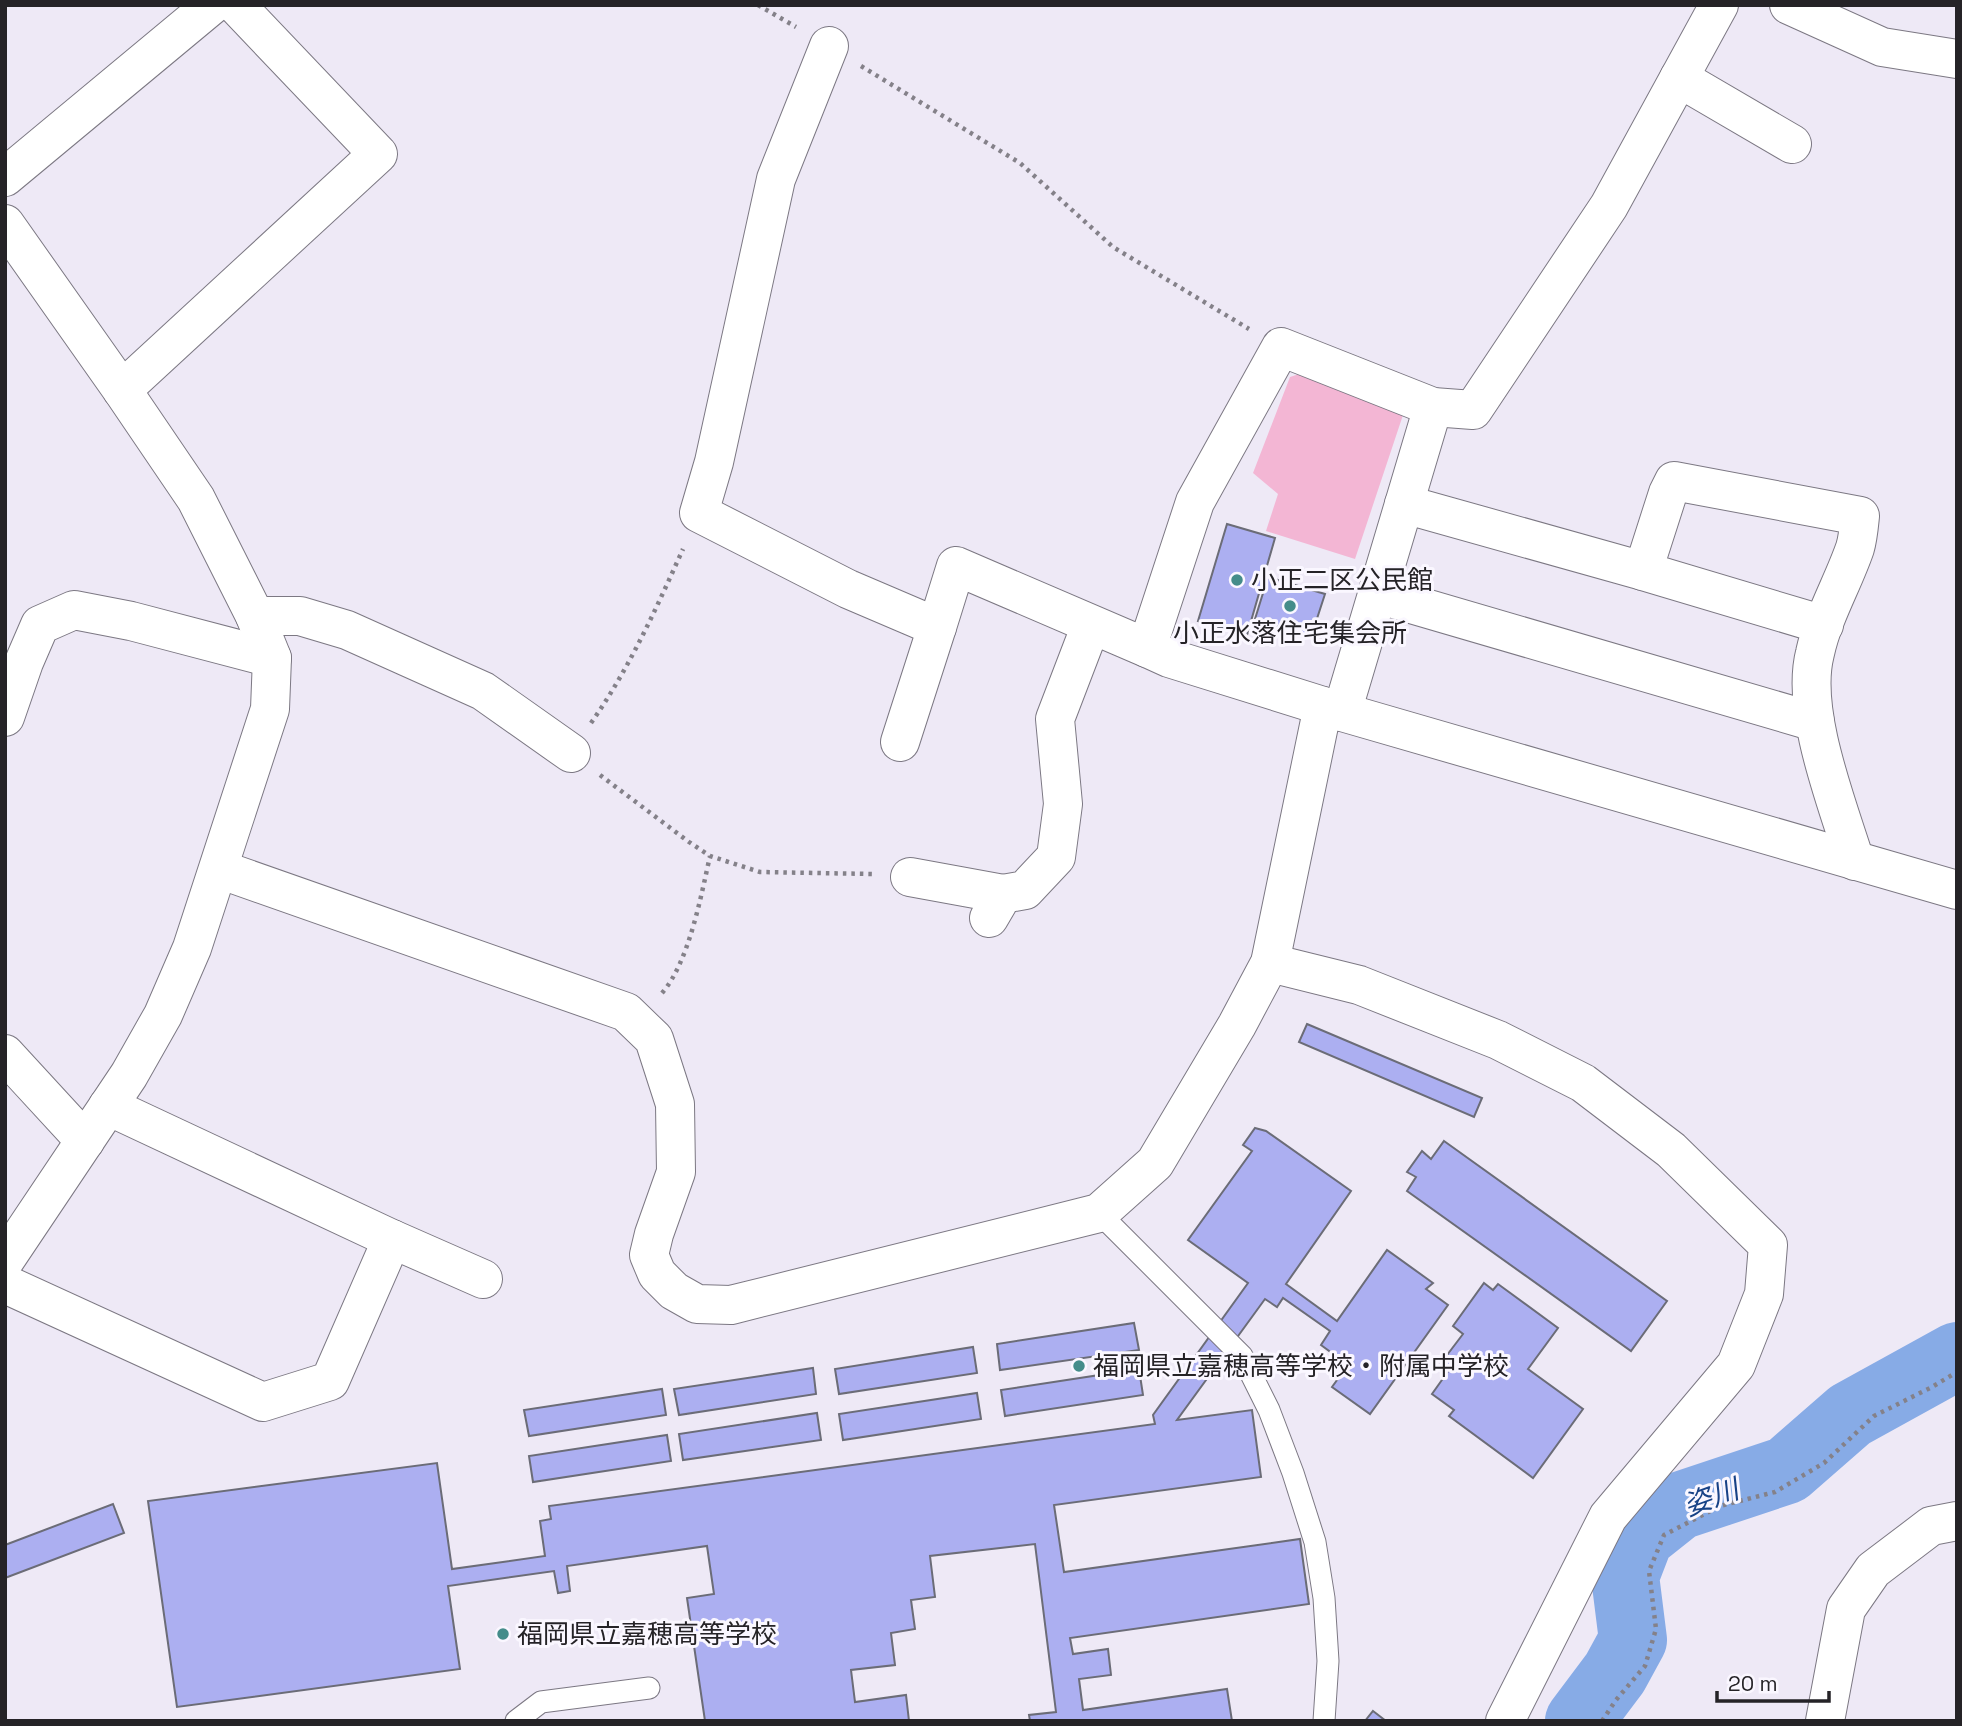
<svg xmlns="http://www.w3.org/2000/svg" width="1962" height="1726" viewBox="0 0 1962 1726" font-family="'Space Grotesk','Noto Sans JP',sans-serif">
<style>
.green{fill:#f3b6d4}
.lines{fill:none;stroke-linecap:round;stroke-linejoin:round}
.river{stroke:#87abe6;stroke-width:68}
.building{fill:#acaff1;stroke:#6b6c77;stroke-width:2}
.lane-casing{stroke:#7c7883;stroke-width:23}
.street-casing{stroke:#7c7883;stroke-width:40}
.secondary-casing{stroke:#7c7883;stroke-width:40}
.path{stroke:#848189;stroke-width:4.5;stroke-dasharray:3.5 5;stroke-linecap:butt}
.lane{stroke:#fff;stroke-width:21}
.street{stroke:#fff;stroke-width:38}
.secondary{stroke:#fff;stroke-width:38}
.poi-dot{fill:#448c8a;stroke:#faf7ff;stroke-width:2.5}
.labels{text-anchor:middle;stroke-width:6;stroke-linejoin:round;paint-order:stroke}
.poi-label{font-size:26px;fill:#252327;stroke:#faf7ff;text-anchor:start}
.water-label{font-size:28px;font-style:italic;fill:#174286;stroke:#faf7ff}
</style>
<rect width="100%" height="100%" fill="#eee9f6"/>
<polygon class="green" points="1299,374 1403,415 1355,559 1266,531 1278,494 1253,473 1290,377"/>
<g class="lines">
<polyline class="river" points="1579,1721 1615,1673 1633,1640 1625,1576 1640,1537 1679,1506 1787,1470 1850,1415 1957,1356"/>
</g>
<g class="building">
<polygon points="1227,524 1275,538 1247,635 1198,621"/>
<polygon points="1268,577 1325,594 1311,637 1255,619"/>
<polygon points="1307,1024 1482,1098 1474,1117 1299,1042"/>
<polygon points="1255,1128 1266,1131 1351,1191 1286,1284 1337,1321 1387,1250 1433,1283 1426,1289 1448,1305 1370,1414 1332,1387 1348,1365 1321,1345 1330,1331 1283,1298 1277,1307 1265,1299 1177,1420 1252,1410 1261,1477 1054,1505 1064,1572 1300,1539 1309,1604 1070,1638 1073,1654 1108,1649 1111,1675 1079,1679 1083,1710 1227,1689 1232,1721 1030,1721 1029,1715 1056,1712 1035,1544 930,1556 935,1597 911,1600 915,1629 891,1633 895,1665 851,1670 855,1702 906,1695 909,1721 705,1721 687,1598 714,1594 707,1546 567,1566 570,1591 558,1593 554,1571 448,1586 460,1669 177,1707 148,1501 437,1463 452,1569 545,1556 540,1521 551,1519 549,1506 1155,1424 1153,1415 1248,1283 1188,1240 1252,1151 1243,1145"/>
<polygon points="1444,1141 1667,1301 1631,1351 1407,1191 1416,1177 1407,1172 1422,1151 1431,1159"/>
<polygon points="1484,1283 1493,1290 1498,1284 1558,1328 1528,1369 1583,1409 1533,1478 1449,1416 1454,1410 1432,1394 1449,1370 1441,1363 1463,1334 1453,1326"/>
<polygon points="1134,1323 1139,1350 1000,1370 997,1344"/>
<polygon points="973,1347 977,1373 839,1394 835,1369"/>
<polygon points="813,1368 816,1394 679,1415 674,1389"/>
<polygon points="1139,1369 1143,1395 1005,1416 1001,1390"/>
<polygon points="662,1389 666,1415 529,1436 524,1410"/>
<polygon points="977,1393 981,1419 843,1440 839,1414"/>
<polygon points="817,1413 821,1440 683,1460 679,1434"/>
<polygon points="667,1435 671,1461 533,1482 529,1456"/>
<polygon points="113,1504 124,1533 5,1578 5,1545"/>
<polygon points="1373,1711 1386,1721 1365,1721"/>
</g>
<g class="lines">
<defs>
<g id="lane">
<polyline points="1099,1213 1242,1356 1269,1410 1293,1473 1315,1542 1324,1598 1328,1661 1324,1721"/>
<polyline points="516,1721 541,1702 649,1688"/>
</g>
<g id="street">
<polyline points="1789,5 1882,47 1957,59"/>
<polyline points="829,46 776,179 714,462 699,513 848,589 937,627 956,566 1147,648 1195,502 1281,347 1433,407 1473,410 1609,206 1719,5"/>
<polyline points="1679,78 1792,144"/>
<polyline points="5,177 212,5"/>
<polyline points="5,224 122,390 196,499 255,616 272,658 270,709 192,948 163,1015 129,1075 5,1260"/>
<polyline points="122,390 378,154 236,5"/>
<path d="M1404 504 1643 571 1668 493 1674 481 1860 516C1859 526 1858 538 1855 548 1843 583 1823 616 1815 653 1800 711 1837 803 1855 861"/>
<polyline points="1643,571 1824,625"/>
<polyline points="1377,594 1815,722"/>
<polyline points="255,616 300,616 347,630 483,691 571,753"/>
<polyline points="1342,712 1433,407"/>
<polyline points="5,717 24,662 40,625 74,610 131,621 272,658"/>
<polyline points="900,742 937,627"/>
<polyline points="219,869 626,1012 654,1039 675,1104 676,1172 654,1234 649,1255 657,1274 674,1291 697,1304 731,1305 1099,1213 1155,1163 1237,1025 1270,963 1323,706"/>
<polyline points="910,877 1003,894"/>
<polyline points="989,918 1003,894 1025,890 1056,857 1063,804 1055,719 1091,625"/>
<polyline points="1270,963 1359,985 1498,1040 1583,1083 1671,1150 1768,1245 1764,1294 1736,1365 1608,1517 1505,1721"/>
<polyline points="5,1054 85,1141"/>
<polyline points="392,1239 483,1279"/>
<polyline points="5,1284 263,1402 330,1381 392,1239 108,1106"/>
<polyline points="1825,1721 1846,1609 1873,1570 1931,1526 1957,1521"/>
</g>
<polyline id="secondary" points="1147,648 1169,658 1342,712 1957,890"/>
</defs>
<use href="#lane" class="lane-casing"/>
<use href="#street" class="street-casing"/>
<use href="#secondary" class="secondary-casing"/>
<g class="path">
<polyline points="758,5 796,27"/>
<polyline points="861,66 1020,163 1113,247 1249,329"/>
<path d="M591 723C629 669 656 609 683 549"/>
<polyline points="600,775 689,842 710,856 760,872 873,874"/>
<path d="M662 993C689 962 701 896 710 856"/>
<polyline points="1602,1721 1616,1700 1645,1666 1656,1629 1649,1571 1664,1535 1720,1506 1775,1492 1824,1463 1874,1416 1932,1387 1957,1372"/>
</g>
<use href="#lane" class="lane"/>
<use href="#street" class="street"/>
<use href="#secondary" class="secondary"/>
</g>
<g class="poi-dot">
<circle cx="1237" cy="580" r="7"/>
<circle cx="1290" cy="606" r="7"/>
<circle cx="1079" cy="1366" r="7"/>
<circle cx="503" cy="1634" r="7"/>
</g>
<g class="labels">
<g class="poi-label">
<text x="1251" y="589">小正二区公民館</text>
<text x="1290" y="642" text-anchor="middle">小正水落住宅集会所</text>
<text x="1093" y="1375">福岡県立嘉穂高等学校・附属中学校</text>
<text x="517" y="1643">福岡県立嘉穂高等学校</text>
</g>
<g class="water-label">
<text transform="translate(1711 1497) rotate(-20)" y="10">姿川</text>
</g>
</g>
<rect width="1962" height="1726" fill="none" stroke="#252327" stroke-width="14"/>
<path d="M1717 1691v10h112v-10" fill="none" stroke="#252327" stroke-width="3.5"/>
<text x="1728" y="1691" font-size="21" fill="#252327" stroke="#faf7ff" stroke-width="5" paint-order="stroke">20 m</text>
</svg>
